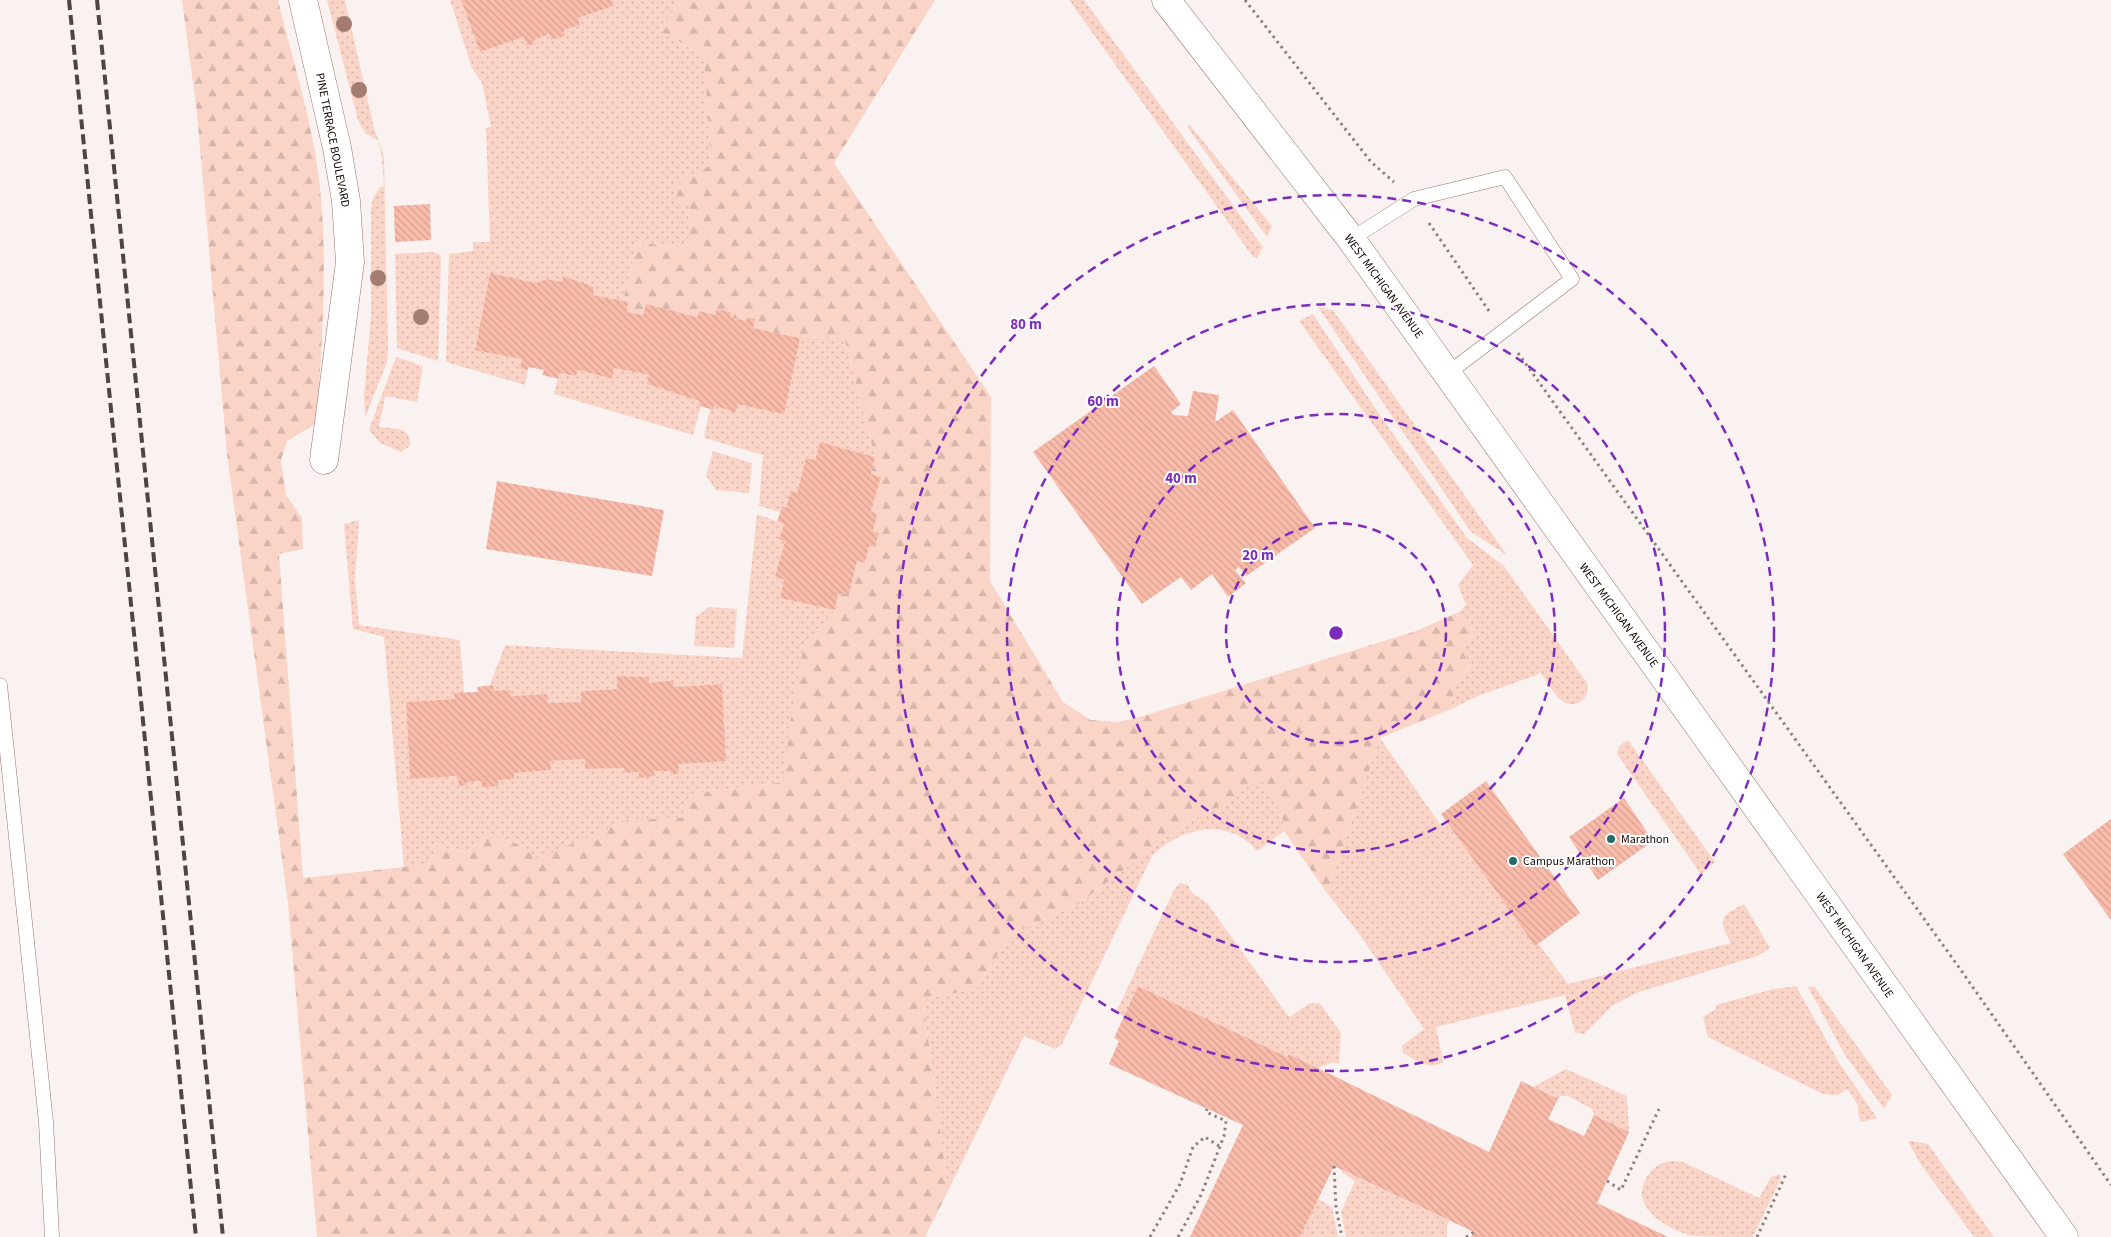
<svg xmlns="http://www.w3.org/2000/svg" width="2111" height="1237" viewBox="0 0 2111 1237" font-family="'Source Sans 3',sans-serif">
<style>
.grass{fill:url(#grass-dots)}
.forest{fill:url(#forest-firs)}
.building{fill:url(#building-back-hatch)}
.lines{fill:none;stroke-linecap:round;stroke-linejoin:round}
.service-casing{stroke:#99776e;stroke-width:15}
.minor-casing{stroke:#99776e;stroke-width:29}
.tertiary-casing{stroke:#99776e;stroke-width:29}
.path{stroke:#8b827f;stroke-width:3;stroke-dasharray:2.5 4;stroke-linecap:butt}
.service{stroke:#fff;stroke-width:14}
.minor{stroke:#fff;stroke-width:28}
.tertiary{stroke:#fff;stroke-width:28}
.rail{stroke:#4f4441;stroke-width:4;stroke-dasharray:10 5;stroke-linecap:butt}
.tree{fill:#a47c71}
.ring{fill:none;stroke:#7b2cbf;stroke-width:2.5;stroke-dasharray:9 6}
.poi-dot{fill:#236c65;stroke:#fff;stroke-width:2}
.labels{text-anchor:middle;stroke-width:4;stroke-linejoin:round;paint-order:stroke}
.street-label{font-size:12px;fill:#150906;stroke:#fff}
.poi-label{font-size:12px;fill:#150906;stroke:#fff;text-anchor:start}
.centre{fill:#7b2cbf;stroke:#fff;stroke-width:2.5}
.ring-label{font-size:15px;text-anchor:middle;font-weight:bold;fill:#7b2cbf;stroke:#fff;stroke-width:4;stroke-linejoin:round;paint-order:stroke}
</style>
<defs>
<pattern id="grass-dots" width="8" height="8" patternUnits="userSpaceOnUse" patternTransform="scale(1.25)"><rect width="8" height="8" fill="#fbd4c8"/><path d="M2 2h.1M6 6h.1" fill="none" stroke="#d6b5aa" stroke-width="1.8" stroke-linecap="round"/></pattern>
<pattern id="forest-firs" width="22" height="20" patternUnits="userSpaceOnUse" patternTransform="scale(1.25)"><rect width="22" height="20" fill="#fbd4c8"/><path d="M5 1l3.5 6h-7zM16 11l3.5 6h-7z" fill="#d6b5aa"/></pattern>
<pattern id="building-back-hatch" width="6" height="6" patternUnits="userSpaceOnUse" patternTransform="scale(1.25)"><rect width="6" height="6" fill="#f9bbaa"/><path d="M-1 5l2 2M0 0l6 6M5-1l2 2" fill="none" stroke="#d59f91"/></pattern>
</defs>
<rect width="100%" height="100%" fill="#faf2f0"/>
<g class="grass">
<polygon points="327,0 345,0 374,128 384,157 388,350 387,362 365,418 364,396 371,315 371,209 373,198 380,187 384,186 382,157 378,141 365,133 358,120"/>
<polygon points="450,0 461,0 480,52 524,37 528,46 535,44 534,40 549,34 551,40 565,36 564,30 580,25 578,18 613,6 611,0 683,0 658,29 704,56 711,166 690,207 688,249 637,242 623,301 593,295 594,287 563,277 562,282 547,279 535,283 490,274 475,349 522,359 521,368 528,370 525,385 446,362 449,254 473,251 473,242 490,242 486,128 491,127 482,83 472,68"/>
<polygon points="1069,0 1084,0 1263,247 1257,258 1253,257"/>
<polygon points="1189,124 1272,226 1267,237 1188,128"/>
<polygon points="432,252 441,255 438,361 397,348 395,254"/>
<polygon points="1318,307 1333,310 1507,555 1471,532"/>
<path d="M1313 314 1381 417 1467 538 1504 566 1587 683C1588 691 1588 696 1581 701 1562 714 1549 684 1540 672L1537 675 1480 695 1451 709 1454 686 1470 666 1462 651 1474 631 1459 612 1466 605 1458 585 1473 565 1299 321Z"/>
<polygon points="844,337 875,457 820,442 815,460 806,458 797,493 791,491 786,508 782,506 780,512 759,506 763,455 704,438 710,409 714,405 735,413 738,404 800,338"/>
<path d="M396 357 423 366 417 402 385 396 379 427C393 429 412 426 410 446L401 452 380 443 369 430Z"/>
<polygon points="614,368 649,375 647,384 699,401 701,406 693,435 554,394 559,373 575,376 578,370 613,379"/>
<polygon points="713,451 752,463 749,493 716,490 706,476"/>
<polygon points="757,514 784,524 779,539 785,542 775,576 784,580 780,598 835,610 804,645 784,782 691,794 681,818 628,821 537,860 518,844 490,835 466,852 437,847 427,867 404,867 384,637 353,629 344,524 359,520 355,579 359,625 460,640 464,693 455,699 406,702 410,779 458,776 467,782 514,779 514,773 550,770 550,761 585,759 585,769 624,768 623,773 639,772 639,778 655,776 654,771 671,771 671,774 678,773 678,764 722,684 674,687 672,680 649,683 649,677 617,676 617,689 581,691 581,702 547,703 547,694 511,696 494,691 493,685 490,685 505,645 742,658"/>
<polygon points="709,607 737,609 734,648 694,646 696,617"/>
<path d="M1380 738 1442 827 1447 823 1535 945 1538 943 1568 984 1731 943C1718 920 1719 916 1744 904L1770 948 1757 956 1636 993 1612 1006 1584 1034 1575 1033 1565 995 1436 1027 1443 1062C1429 1071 1415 1060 1403 1053L1402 1046 1424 1029 1360 935 1327 893Z"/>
<polygon points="1628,740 1715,862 1701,874 1617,754 1619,746"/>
<path d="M1260 777 1283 815 1284 831 1257 851C1228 816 1181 827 1152 856L1062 1044 1055 1049 1024 1036 948 1191 923 999 976 989 1010 935 1077 905 1164 839 1196 818 1229 801Z"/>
<polygon points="1180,883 1188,885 1192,893 1207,903 1289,1017 1310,1003 1320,1003 1341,1033 1339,1064 1333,1062 1318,1068 1289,1054 1287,1057 1138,986 1124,1017 1116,1012 1174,890"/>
<polygon points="1796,986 1838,1061 1877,1118 1861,1122 1858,1114 1858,1105 1847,1089 1838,1095 1823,1094 1708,1037 1703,1017 1716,1009 1716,1005 1774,989"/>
<polygon points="1814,986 1892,1095 1884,1109 1845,1055 1808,987"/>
<polygon points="1566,1069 1627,1096 1629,1132 1594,1115 1592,1109 1568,1096 1561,1096 1558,1099 1533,1087"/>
<polygon points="1911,1141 1928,1144 1994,1237 1974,1237 1922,1166 1908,1142"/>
<path d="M1671 1161 1683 1162 1759 1198 1771 1177 1780 1174 1781 1178 1753 1237C1738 1237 1705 1237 1692 1236 1667 1229 1628 1207 1647 1177 1653 1167 1660 1163 1671 1161Z"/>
<polygon points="1342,1170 1450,1221 1447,1225 1447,1237 1346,1237 1341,1212 1355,1181 1343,1173"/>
<polygon points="1318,1199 1332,1207 1338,1237 1300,1237"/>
</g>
<path class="forest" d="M182 0H278C290 49 305 98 314 147 331 238 322 332 317 423L287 441 281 460 286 495 302 518 303 549 279 554 303 878 404 867H427L437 847 466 852 490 835 518 844 537 859 628 820 681 818 690 794 784 782 790 723 804 644 835 610 838 594H849L857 561 865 563 869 546 875 547 879 533 873 531 877 515 871 511 881 477 871 474 875 457 844 337 800 338 753 328 755 319 747 317 746 321 730 317 731 312 718 309 715 315 699 311 697 317 646 304 643 315 627 312 623 301 637 242 687 249 690 207 678 203 675 183 711 166 704 56 658 29 683 0H935L834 163 991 397 990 581 1063 702 1091 720 1118 722 1140 717 1416 631 1459 612 1474 631 1462 651 1470 665 1454 686 1451 709 1380 738 1327 893 1284 831 1282 815 1260 777 1229 801 1196 818 1164 839 1077 905 1010 935 976 989 923 999 948 1191 925 1237H317L288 903 227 454 197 113Z"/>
<g class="building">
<polygon points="461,0 611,0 613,6 578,18 580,25 564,30 565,36 551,40 549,34 534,40 535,44 527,46 524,37 480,52"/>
<polygon points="430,204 431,240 395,242 394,206"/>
<polygon points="490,273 535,283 547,279 562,282 563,276 594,287 593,295 628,302 627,312 643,315 646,304 697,317 699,311 715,315 717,309 731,312 730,317 746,321 747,317 755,319 753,328 800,338 784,414 738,404 735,413 714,405 713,410 710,409 699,406 699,401 647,384 649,375 614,368 613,379 578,370 576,376 559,373 558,379 555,378 542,375 544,370 528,367 528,370 520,368 522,359 475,350"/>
<polygon points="1154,366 1181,404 1171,412 1173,415 1188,416 1193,391 1219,395 1215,422 1233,410 1315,528 1246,576 1239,567 1235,570 1246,583 1228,597 1212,574 1191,590 1181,577 1142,604 1033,452"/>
<polygon points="820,442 875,457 871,474 881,477 871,511 877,515 873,531 879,533 875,547 869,546 865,563 857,561 849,594 838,594 835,610 780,598 784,580 775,576 785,542 779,539 784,524 777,521 779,516 782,506 786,508 791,491 797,493 806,458 815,460"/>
<polygon points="497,481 664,510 652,576 486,549"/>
<polygon points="617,676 649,677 649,683 673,680 674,687 722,684 726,761 678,764 679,773 671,775 671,771 654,771 655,776 639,778 639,772 623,773 624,768 585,769 585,759 550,761 551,770 514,773 514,779 498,780 498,786 482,787 482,781 467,782 467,785 459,786 458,776 410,779 406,702 455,699 454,693 478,692 477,687 493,685 494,691 510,690 511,696 547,694 547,703 581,702 581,691 617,689"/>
<polygon points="1486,781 1580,913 1535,946 1441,814"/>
<polygon points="1624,798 1653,841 1598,880 1569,837"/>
<polygon points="2111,819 2111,920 2063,854"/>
<polygon points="1138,986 1287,1057 1289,1054 1489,1152 1521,1081 1558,1099 1548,1119 1584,1136 1594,1115 1629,1132 1597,1203 1668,1237 1471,1237 1474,1232 1334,1166 1300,1237 1190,1237 1243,1125 1109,1064 1119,1041 1114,1038"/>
</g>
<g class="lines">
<defs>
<g id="service">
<polyline points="1351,239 1414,199 1505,177 1572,279 1447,374"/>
<polyline points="0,685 46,1122 52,1237"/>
</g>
<polyline id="minor" points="303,0 337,148 346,201 350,262 324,460"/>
<polyline id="tertiary" points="1166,0 1351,239 2064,1237"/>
</defs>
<use href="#service" class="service-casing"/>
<use href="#minor" class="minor-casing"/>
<use href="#tertiary" class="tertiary-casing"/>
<g class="path">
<polyline points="1245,0 1371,162 1394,182"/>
<polyline points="1429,223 1489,311"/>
<polyline points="1518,353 1958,966 2111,1185"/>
<polyline points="1334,1166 1336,1208 1342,1237"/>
<polyline points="1607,1181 1621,1190 1659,1109"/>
<polyline points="1150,1237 1180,1184 1193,1147 1205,1137 1219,1146"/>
<polyline points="1178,1237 1201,1195 1224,1136 1226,1121 1206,1112 1207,1109"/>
<polyline points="1466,1237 1474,1232"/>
<polyline points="1757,1237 1787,1172"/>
</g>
<use href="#service" class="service"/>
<use href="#minor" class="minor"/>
<use href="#tertiary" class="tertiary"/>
<g class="rail">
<polyline points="69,0 196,1237"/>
<polyline points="97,0 223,1237"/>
</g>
</g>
<g class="tree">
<circle cx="344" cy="24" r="8"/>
<circle cx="359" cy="90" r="8"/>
<circle cx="378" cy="278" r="8"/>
<circle cx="421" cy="317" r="8"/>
</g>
<g class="ring">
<circle cx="1336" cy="633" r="110"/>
<circle cx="1336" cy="633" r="219"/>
<circle cx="1336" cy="633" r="329"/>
<circle cx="1336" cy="633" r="438"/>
</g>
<g class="poi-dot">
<circle cx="1611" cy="839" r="5"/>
<circle cx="1513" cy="861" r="5"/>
</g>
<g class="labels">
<g class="street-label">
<text transform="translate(333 140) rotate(79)" y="4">PINE TERRACE BOULEVARD</text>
<text transform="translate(1384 286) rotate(54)" y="4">WEST MICHIGAN AVENUE</text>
<text transform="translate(1619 615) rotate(54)" y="4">WEST MICHIGAN AVENUE</text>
<text transform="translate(1855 945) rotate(55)" y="4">WEST MICHIGAN AVENUE</text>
</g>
<g class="poi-label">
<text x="1621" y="843">Marathon</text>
<text x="1523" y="865">Campus Marathon</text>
</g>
</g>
<circle cx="1336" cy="633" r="8" class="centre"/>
<g class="ring-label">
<text x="1026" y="329">80 m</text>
<text x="1103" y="406">60 m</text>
<text x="1181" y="483">40 m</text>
<text x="1258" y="560">20 m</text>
</g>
</svg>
